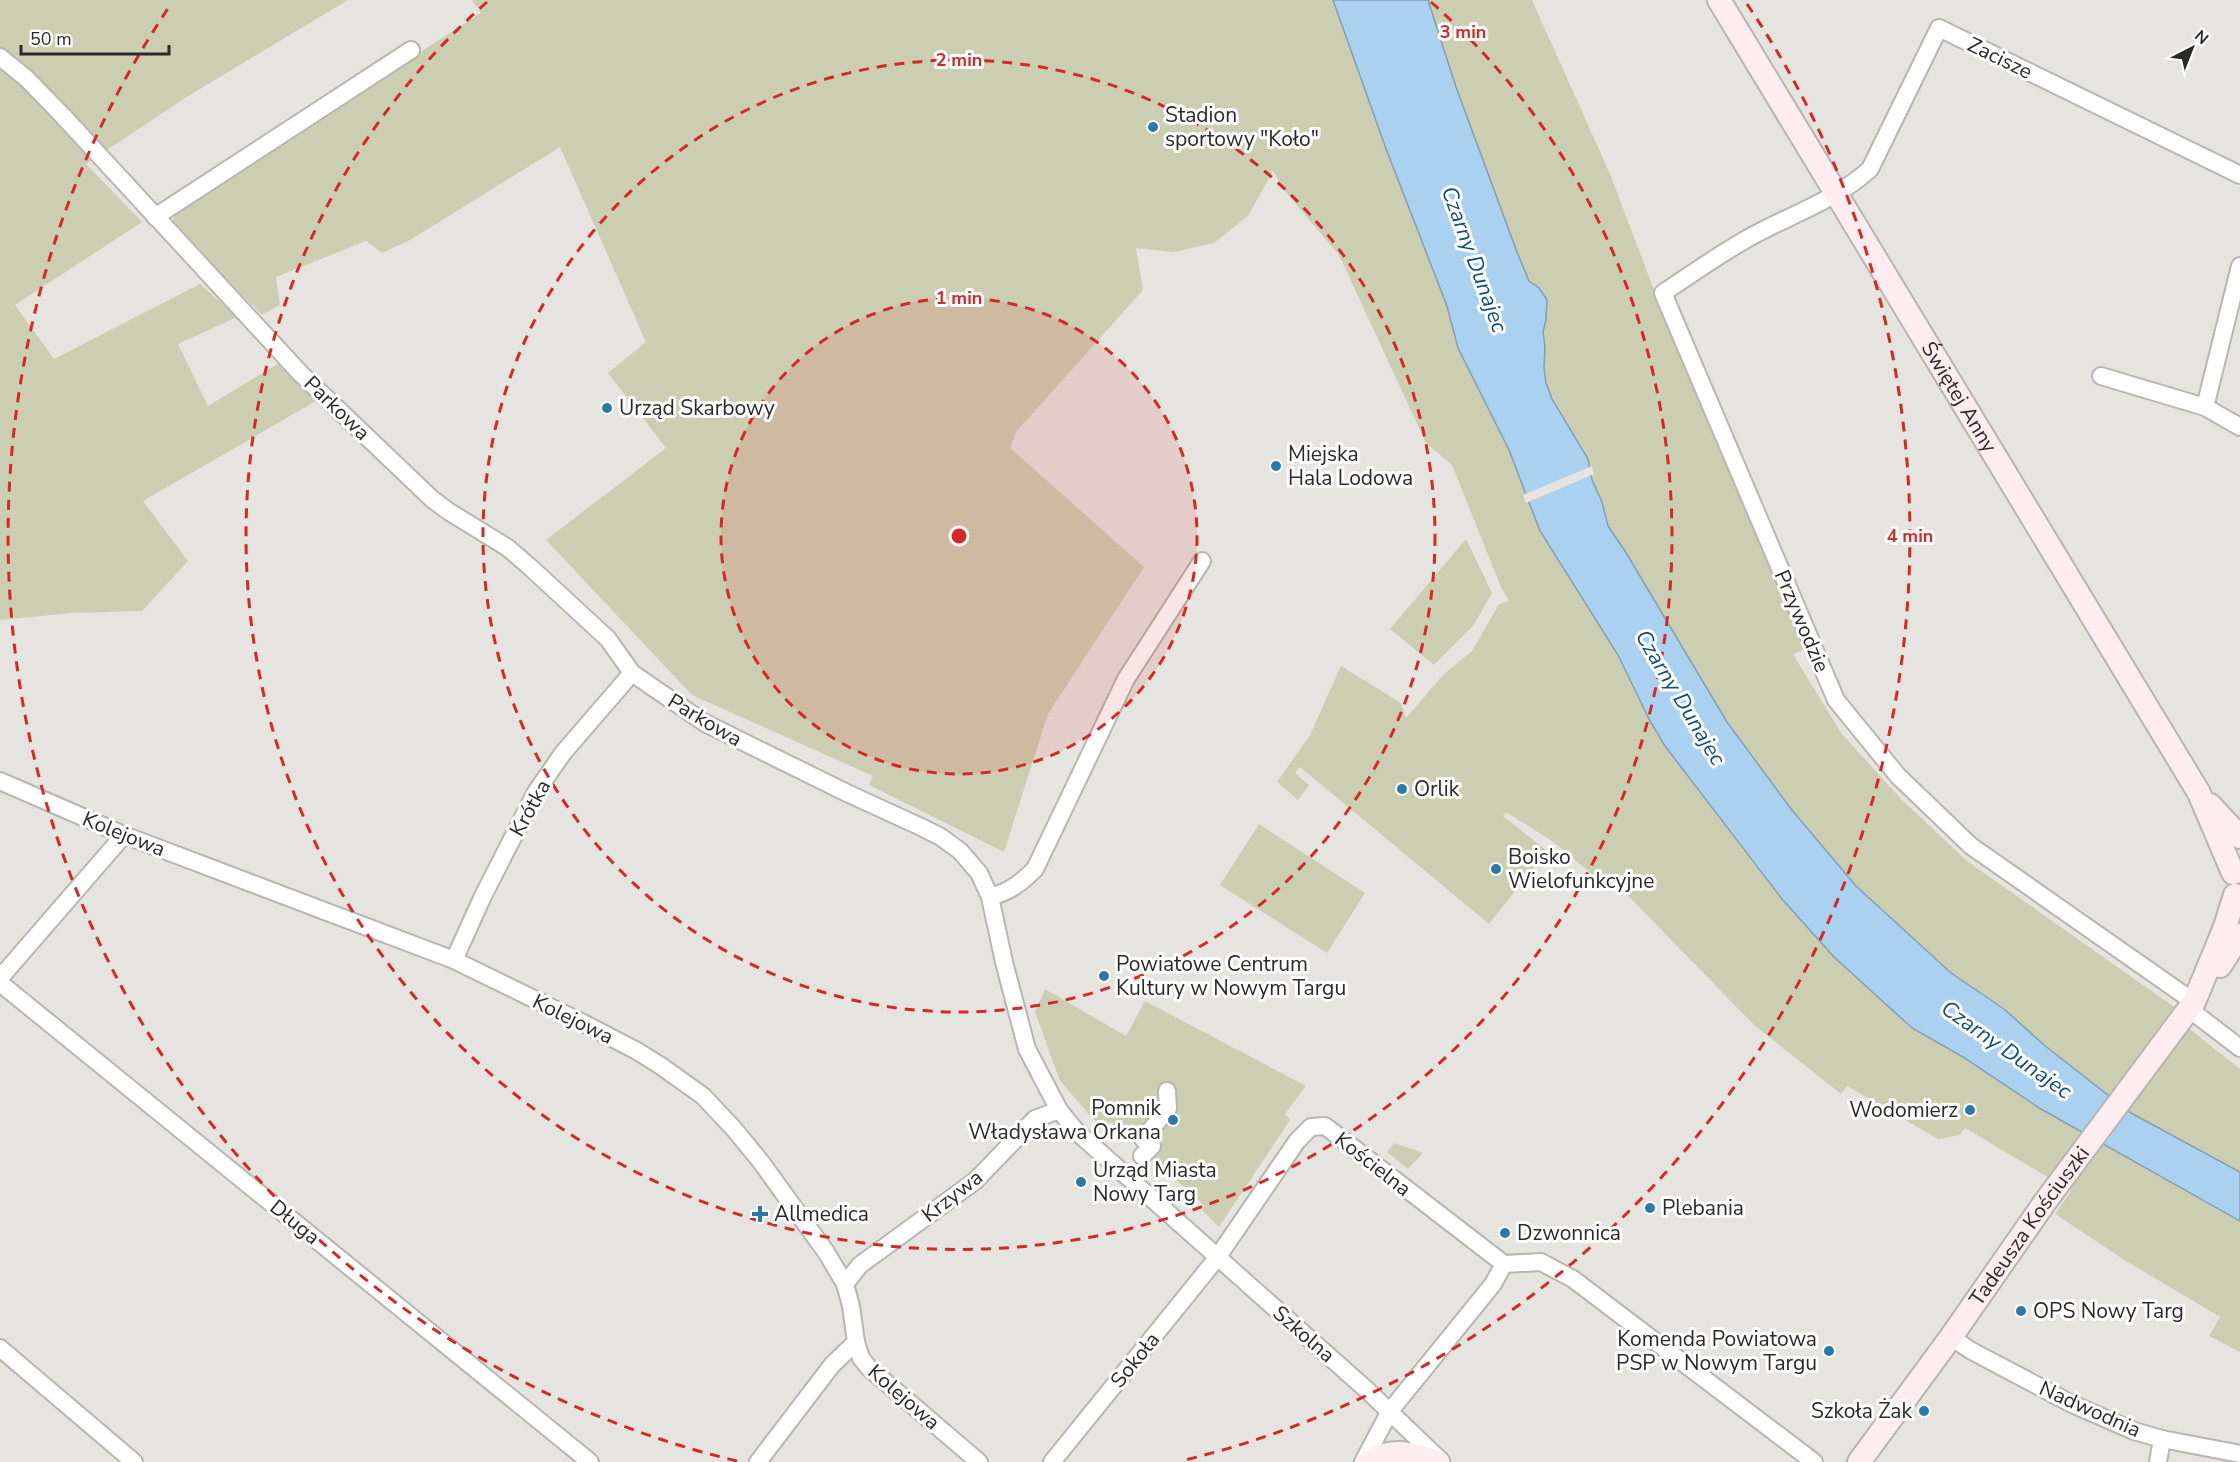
<svg xmlns="http://www.w3.org/2000/svg" width="2240" height="1462" viewBox="0 0 2240 1462" font-family="'Nunito Sans',sans-serif">
<style>
.green{fill:#ccceb2}
.water{fill:#abd1f0;stroke:#849fb4;stroke-width:1.5}
.pier{fill:#e6e4df}
.lines{fill:none;stroke-linecap:round;stroke-linejoin:round}
.street-casing{stroke:#b8b6b1;stroke-width:20}
.secondary-casing{stroke:#b8b6b1;stroke-width:26}
.street{stroke:#fff;stroke-width:16}
.secondary{stroke:#fdecf0;stroke-width:22}
.ring{fill:none;stroke:#d62828;stroke-width:3;stroke-dasharray:10 8}
.poi-dot{fill:#297aab;stroke:#fff;stroke-width:2}
.labels{text-anchor:middle;stroke-width:6;stroke-linejoin:round;paint-order:stroke}
.street-label{font-size:21px;fill:#2a2a28;stroke:#fff}
.poi-label{font-size:21px;fill:#2a2a28;stroke:#fff;text-anchor:start}
.water-label{font-size:22px;font-style:italic;fill:#124f77;stroke:#fff}
.centre{fill:#d62828;stroke:#fff;stroke-width:3}
.ring-label{font-size:18px;text-anchor:middle;font-weight:bold;fill:#d62828;stroke:#fff;stroke-width:6;stroke-linejoin:round;paint-order:stroke}
</style>
<rect width="100%" height="100%" fill="#e6e4df"/>
<g class="green">
<polygon points="0,0 348,0 185,98 86,164 142,222 15,305 54,359 200,284 237,317 178,344 208,406 281,362 316,401 143,501 188,561 142,611 73,613 0,620"/>
<polygon points="472,0 1333,0 1385,146 1447,306 1458,348 1509,450 1540,531 1618,655 1650,721 1665,746 1782,899 1834,957 1912,1028 1963,1057 2041,1109 2240,1221 2240,1352 2209,1336 2220,1317 2126,1261 2055,1214 2071,1191 1965,1128 1960,1135 1938,1139 1847,1086 1841,1094 1754,1025 1606,873 1599,880 1552,841 1506,812 1503,816 1547,851 1489,924 1300,767 1295,773 1309,785 1298,800 1277,782 1310,735 1341,666 1401,703 1406,718 1444,674 1472,651 1499,604 1509,601 1501,587 1452,465 1426,443 1339,255 1285,191 1273,171 1248,216 1214,243 1174,252 1136,248 1143,290 1016,432 1010,448 1144,567 1048,714 1004,852 869,785 873,776 692,695 546,540 666,448 608,373 646,342 560,147 410,240 382,253 366,241 276,277 280,305 262,315 172,225 177,209 481,13"/>
<polygon points="1428,0 1532,0 1610,174 1662,311 1808,648 1793,654 1841,733 1901,799 1967,861 2174,1007 2191,1030 2240,1069 2240,1172 2131,1113 2044,1045 2004,1009 1951,973 1856,886 1791,809 1727,722 1625,551 1608,526 1602,502 1592,480 1588,459 1552,399 1546,383 1544,367 1545,347 1543,332 1546,320 1547,300 1539,288 1529,281 1517,252 1456,87"/>
<polygon points="1466,539 1492,593 1473,626 1434,665 1390,629"/>
<polygon points="1259,824 1365,893 1327,953 1220,885"/>
<polygon points="1045,989 1126,1036 1145,1001 1306,1086 1285,1114 1290,1120 1219,1227 1202,1210 1205,1206 1111,1122 1103,1130 1060,1081 1035,1012"/>
<polygon points="1394,1143 1423,1153 1408,1169 1387,1152"/>
</g>
<polygon class="water" points="1333,0 1428,0 1456,87 1517,252 1529,281 1539,288 1547,300 1546,320 1543,332 1545,347 1544,367 1546,383 1552,399 1588,459 1592,480 1602,502 1608,526 1625,551 1727,722 1791,809 1856,886 1951,973 2004,1009 2044,1045 2131,1113 2240,1172 2240,1221 2041,1109 1963,1057 1912,1028 1834,957 1782,899 1665,746 1650,721 1618,655 1540,531 1509,450 1458,348 1447,306 1385,146"/>
<polygon class="pier" points="1592,466 1594,474 1526,503 1523,495"/>
<g class="lines">
<defs>
<g id="street">
<polyline points="0,57 26,78 63,116 301,374 432,499 448,511 508,548 530,567 608,639 632,673 705,723 847,793 921,827 941,837 960,851 979,873 990,897 1004,962 1027,1049 1059,1110 1076,1131 1368,1391 1441,1461"/>
<polyline points="155,217 411,50"/>
<polyline points="2101,376 2205,407 2240,427"/>
<polyline points="2205,407 2240,266"/>
<polyline points="0,781 124,835 454,960 583,1023 637,1051 661,1066 703,1096 734,1129 761,1162 826,1252 845,1284 851,1306 856,1342 861,1358 869,1368 979,1462"/>
<path d="M990 897C1009 892 1021 883 1035 869L1126 679 1202 561"/>
<polyline points="454,960 483,896 536,792 563,753 632,673"/>
<polyline points="0,978 124,835"/>
<polyline points="0,983 590,1462"/>
<path d="M2194 1002 1971 846 1898 776 1836 700 1663 293C1690 275 1717 256 1745 240 1786 216 1834 202 1870 169L1939 28 2240 175"/>
<polyline points="2189,1009 2240,1048"/>
<polyline points="1142,1156 1152,1146 1143,1139 1168,1109 1167,1091"/>
<polyline points="845,1284 860,1265 975,1181 1035,1119 1059,1110"/>
<polyline points="1951,1337 1970,1350 2072,1404 2134,1431 2162,1439 2240,1454"/>
<polyline points="0,1348 134,1462"/>
<polyline points="758,1462 832,1365 856,1342"/>
<polyline points="1052,1462 1217,1258 1297,1141 1311,1127 1325,1126 1504,1264"/>
<polyline points="1363,1462 1390,1411 1493,1284 1504,1264 1541,1262 1573,1279 1814,1462"/>
<polyline points="2158,1462 2162,1439"/>
</g>
<g id="secondary">
<path id="s1" d="M1719 0 2199 793 2233 873"/>
<polyline points="2210,805 2240,837"/>
<polyline points="2220,966 2240,935"/>
<path d="M1369 1462C1393 1446 1413 1455 1438 1462"/>
<path id="s2" d="M1859 1462 1951 1337 2045 1202 2194 1002 2225 927 2235 895"/>
</g>
</defs>
<use href="#street" class="street-casing"/>
<use href="#secondary" class="secondary-casing"/>
<use href="#street" class="street"/>
<use href="#secondary" class="secondary"/>
</g>
<circle cx="959" cy="536" r="238" fill="#d62828" fill-opacity=".12"/>
<g class="ring">
<circle cx="959" cy="536" r="238"/>
<circle cx="959" cy="536" r="476"/>
<path d="M1431 2A713 713 0 1 1 487 2"/>
<path d="M737 1461A951 951 0 0 1 171 4M1747 4A951 951 0 0 1 1181 1461"/>
</g>
<g class="poi-dot">
<circle cx="1153" cy="127" r="6"/>
<circle cx="607" cy="408" r="6"/>
<circle cx="1276" cy="466" r="6"/>
<circle cx="1402" cy="789" r="6"/>
<circle cx="1496" cy="869" r="6"/>
<circle cx="1104" cy="976" r="6"/>
<circle cx="1970" cy="1110" r="6"/>
<circle cx="1173" cy="1120" r="6"/>
<circle cx="1081" cy="1182" r="6"/>
<circle cx="1650" cy="1208" r="6"/>
<path d="M757 1205h6v6h6v6h-6v6h-6v-6h-6v-6h6z"/>
<circle cx="1505" cy="1233" r="6"/>
<circle cx="2021" cy="1311" r="6"/>
<circle cx="1829" cy="1351" r="6"/>
<circle cx="1924" cy="1411" r="6"/>
</g>
<g class="labels">
<g class="street-label">
<text transform="translate(2000 58) rotate(26)" y="7">Zacisze</text>
<text dy="7" stroke="none"><textPath href="#s1" startOffset="464">Świętej Anny</textPath></text>
<text transform="translate(337 408) rotate(44)" y="7">Parkowa</text>
<text transform="translate(1802 621) rotate(67)" y="7">Przywodzie</text>
<text transform="translate(705 720) rotate(31)" y="7">Parkowa</text>
<text transform="translate(530 808) rotate(-61)" y="7">Krótka</text>
<text transform="translate(124 834) rotate(22)" y="7">Kolejowa</text>
<text transform="translate(573 1019) rotate(26)" y="7">Kolejowa</text>
<text transform="translate(1373 1164) rotate(38)" y="7">Kościelna</text>
<text transform="translate(952 1196) rotate(-38)" y="7">Krzywa</text>
<text transform="translate(295 1222) rotate(39)" y="7">Długa</text>
<text dy="7" stroke="none"><textPath href="#s2" startOffset="291">Tadeusza Kościuszki</textPath></text>
<text transform="translate(1304 1334) rotate(41)" y="7">Szkolna</text>
<text transform="translate(1135 1360) rotate(-51)" y="7">Sokoła</text>
<text transform="translate(904 1397) rotate(41)" y="7">Kolejowa</text>
<text transform="translate(2090 1409) rotate(24)" y="7">Nadwodnia</text>
</g>
<g class="poi-label">
<text x="1165" y="122">Stadion<tspan x="1165" dy="24">sportowy "Koło"</tspan></text>
<text x="619" y="415">Urząd Skarbowy</text>
<text x="1288" y="461">Miejska<tspan x="1288" dy="24">Hala Lodowa</tspan></text>
<text x="1414" y="796">Orlik</text>
<text x="1508" y="864">Boisko<tspan x="1508" dy="24">Wielofunkcyjne</tspan></text>
<text x="1116" y="971">Powiatowe Centrum<tspan x="1116" dy="24">Kultury w Nowym Targu</tspan></text>
<text x="1161" y="1115" text-anchor="end">Pomnik<tspan x="1161" dy="24">Władysława Orkana</tspan></text>
<text x="1958" y="1117" text-anchor="end">Wodomierz</text>
<text x="1093" y="1177">Urząd Miasta<tspan x="1093" dy="24">Nowy Targ</tspan></text>
<text x="1662" y="1215">Plebania</text>
<text x="774" y="1221">Allmedica</text>
<text x="1517" y="1240">Dzwonnica</text>
<text x="2033" y="1318">OPS Nowy Targ</text>
<text x="1817" y="1346" text-anchor="end">Komenda Powiatowa<tspan x="1817" dy="24">PSP w Nowym Targu</tspan></text>
<text x="1912" y="1418" text-anchor="end">Szkoła Żak</text>
</g>
<g class="water-label">
<text transform="translate(1475 259) rotate(70)" y="8">Czarny Dunajec</text>
<text transform="translate(1681 697) rotate(59)" y="8">Czarny Dunajec</text>
<text transform="translate(2007 1049) rotate(35)" y="8">Czarny Dunajec</text>
</g>
</g>
<circle cx="959" cy="536" r="9" class="centre"/>
<g class="ring-label">
<text x="1463" y="38">3 min</text>
<text x="959" y="66">2 min</text>
<text x="959" y="304">1 min</text>
<text x="1910" y="542">4 min</text>
</g>
<g transform="translate(2192 48) rotate(42)" stroke="#ffffff" stroke-width="4.5" paint-order="stroke">
<path d="M0-4.5L10 22L0 15L-10 22Z" fill="#2a2a28"/>
<text y="-9" font-size="16" font-weight="bold" text-anchor="middle" fill="#2a2a28">N</text>
</g>
<path d="M21 45v9h148v-9" fill="none" stroke="#2a2a28" stroke-width="3"/>
<text x="30" y="45" font-size="18" fill="#2a2a28" stroke="#ffffff" stroke-width="4.5" paint-order="stroke">50 m</text>
</svg>
